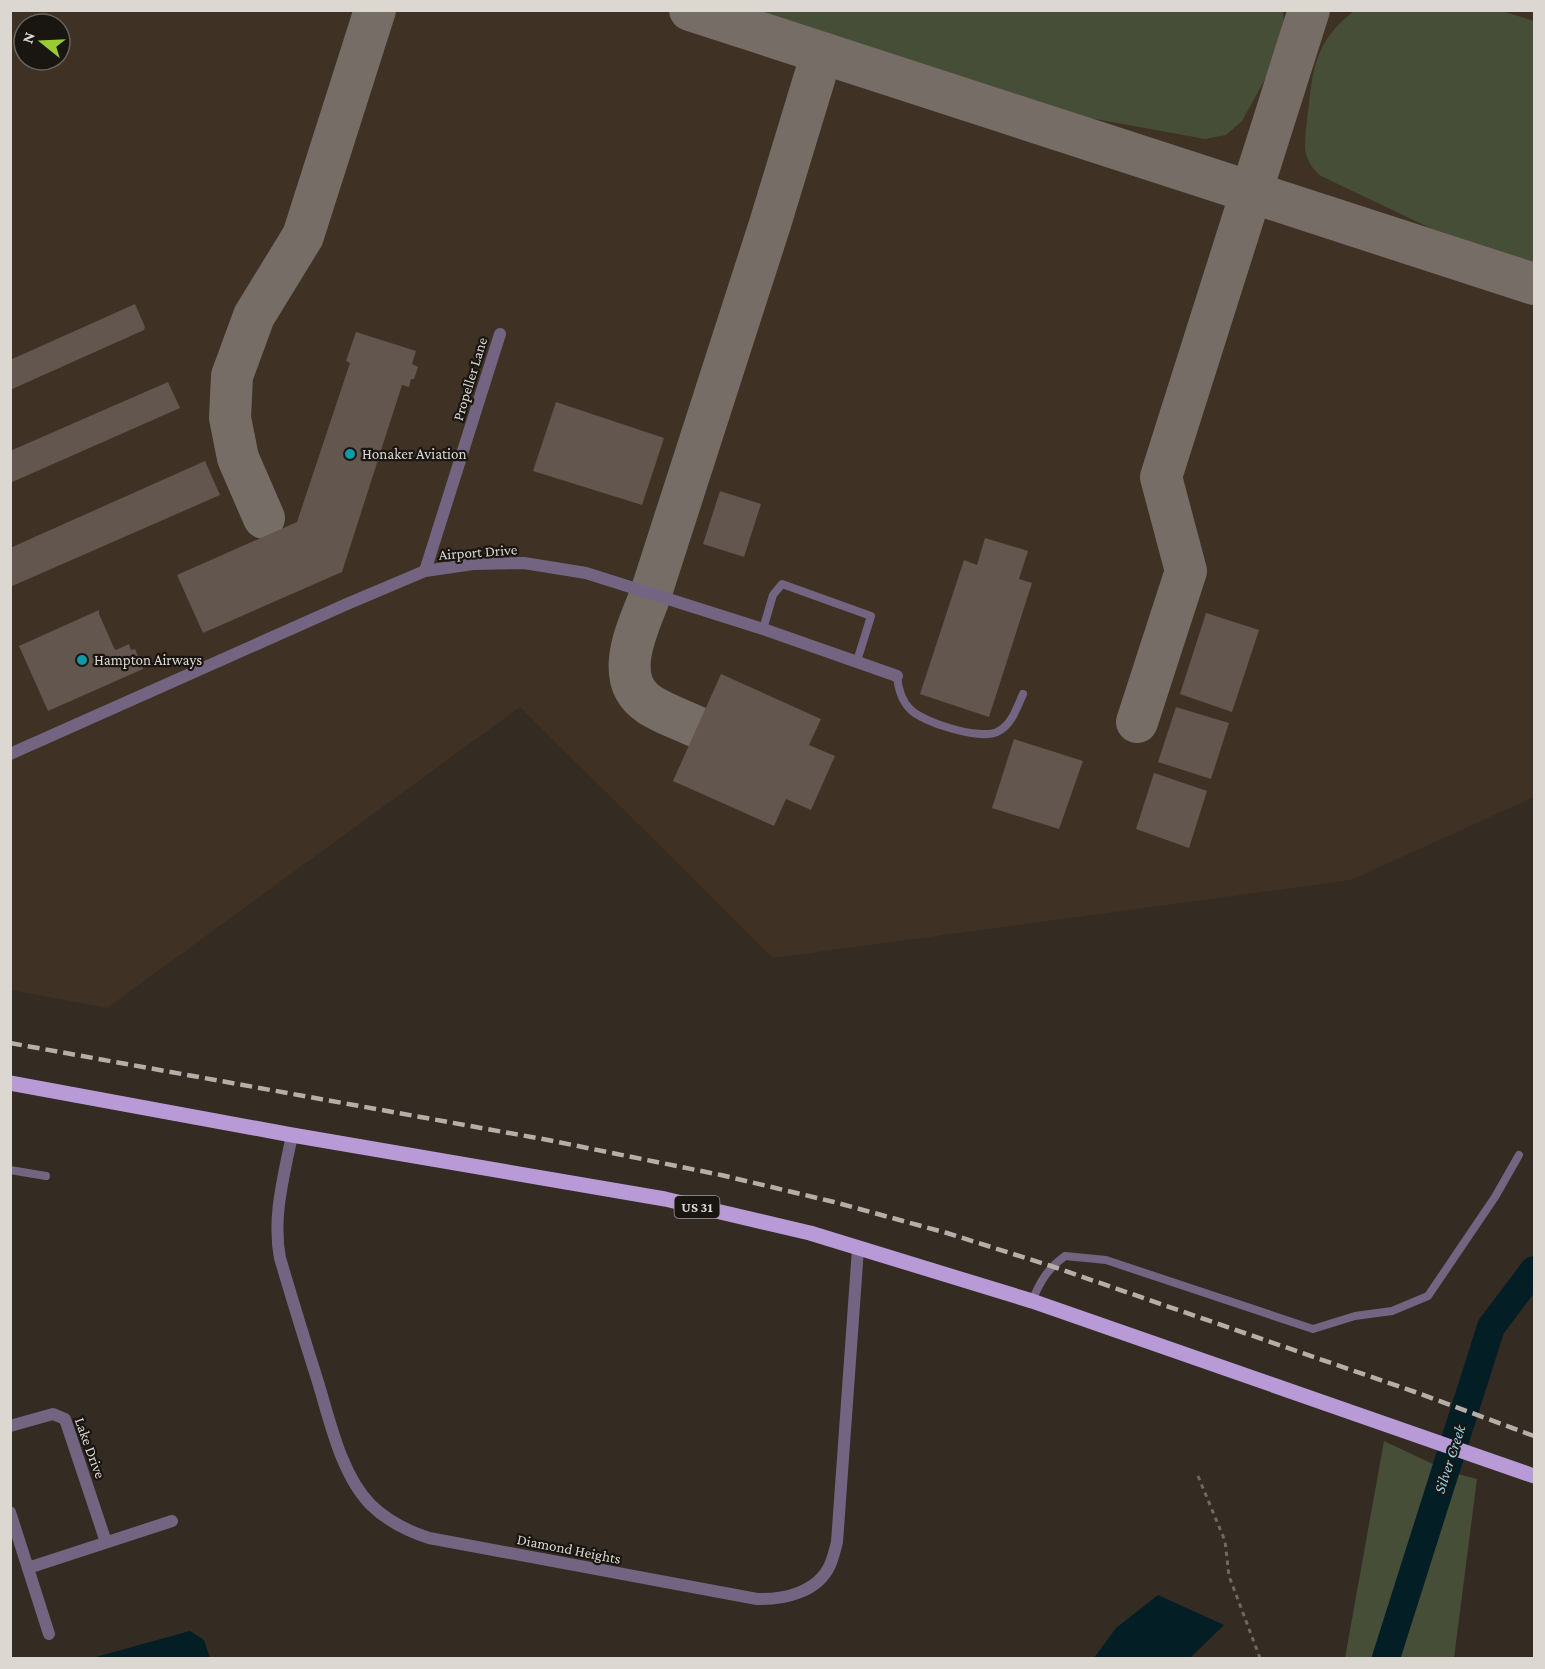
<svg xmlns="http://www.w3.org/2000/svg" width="1545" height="1669" viewBox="0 0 1545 1669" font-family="'Crimson Pro',serif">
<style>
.built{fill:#3f3124;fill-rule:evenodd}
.green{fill:#464e37}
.water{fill:#031e25}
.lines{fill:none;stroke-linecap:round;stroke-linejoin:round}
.river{stroke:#031e25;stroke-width:28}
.taxiway{stroke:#756d66;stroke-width:42}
.building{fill:#63564f}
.path{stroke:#706861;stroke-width:3;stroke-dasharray:4.5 4.5;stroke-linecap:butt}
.service{stroke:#736581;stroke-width:8}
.minor{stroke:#736581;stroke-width:12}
.primary{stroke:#b89bd6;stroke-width:15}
.rail{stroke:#b6afa9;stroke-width:4.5;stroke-dasharray:12 6;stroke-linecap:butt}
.culture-dot{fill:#0f9aa8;stroke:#191511;stroke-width:2}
.labels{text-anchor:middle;stroke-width:4.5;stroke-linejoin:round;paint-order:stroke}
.shield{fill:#191511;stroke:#a29d98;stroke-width:1.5}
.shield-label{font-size:14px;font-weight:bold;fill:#ddd7d2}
.street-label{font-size:15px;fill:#ddd7d2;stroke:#191511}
.poi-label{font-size:15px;fill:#ddd7d2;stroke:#191511;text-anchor:start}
.water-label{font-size:16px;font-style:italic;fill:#90d5e9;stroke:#191511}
</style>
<rect width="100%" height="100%" fill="#342b23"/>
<path class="built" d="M10 11H1534V797L1351 880 773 958 520 707 107 1008 11 990ZM24 24H60V60H24Z"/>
<g class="green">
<polygon points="1283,11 1284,28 1275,61 1242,121 1226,135 1205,139 1090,118 759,11"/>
<path d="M1354 11H1502L1534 21V262L1430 228 1321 176C1312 169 1306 159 1305 148 1305 133 1307 119 1309 105 1313 63 1319 38 1354 11Z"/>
<polygon points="1384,1441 1450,1472 1477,1479 1454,1658 1345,1658"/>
</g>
<g class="water">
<polygon points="1158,1595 1224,1625 1190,1658 1094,1658 1116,1628"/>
<polygon points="190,1631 204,1640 210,1658 92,1658"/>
</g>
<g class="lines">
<polyline class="river" points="1386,1658 1491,1327 1534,1270"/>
<g class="taxiway">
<polyline points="690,10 1534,284"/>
<polyline points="264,518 238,458 230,418 232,376 254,316 303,236 375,10"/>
<polyline points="1137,722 1186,571 1161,477 1309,10"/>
<path d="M697 727C682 720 664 714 650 705 610 679 639 626 651 593L770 224 822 53"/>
</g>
</g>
<g class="building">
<polygon points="135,304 145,327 144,330 10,390 10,360"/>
<polygon points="356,332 416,351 412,364 418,367 414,379 411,379 409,387 402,385 342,572 203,633 177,575 297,522 350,363 346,361"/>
<polygon points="168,382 180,408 10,483 10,451"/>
<polygon points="556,402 664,438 642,505 533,471"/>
<polygon points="205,461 220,495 10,587 10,548"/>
<polygon points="720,491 761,504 744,557 703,544"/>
<polygon points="985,538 1028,551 1019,579 1032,583 989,717 920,694 964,560 977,565"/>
<polygon points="99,610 99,614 114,648 116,650 129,644 131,650 135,649 143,669 48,711 19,646"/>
<polygon points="1206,613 1259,630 1232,712 1180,694"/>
<polygon points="721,674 821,719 809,745 835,756 811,810 786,799 774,826 673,781"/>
<polygon points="1176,707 1229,723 1211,779 1158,762"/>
<polygon points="1014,739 1083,761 1059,829 992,808"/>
<polygon points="1154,773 1207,791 1189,848 1136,829"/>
</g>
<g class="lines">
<polyline class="path" points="1198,1476 1225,1541 1229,1576 1260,1658"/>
<g class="service">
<polyline points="763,629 773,595 782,584 871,616 857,661"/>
<path d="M897 676C898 687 902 701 910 709 923 723 980 740 997 732 1012 725 1017 707 1023 694"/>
<polyline points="10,1170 46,1176"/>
<path d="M1032 1301C1040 1282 1047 1269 1065 1256L1106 1260 1313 1329 1355 1316 1392 1311 1428 1296 1495 1197 1519 1155"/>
</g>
<g class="minor">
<polyline points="425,571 500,334"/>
<polyline points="10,754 347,604 425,571 473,564 524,563 586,573 763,629 897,676"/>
<path d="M292 1135C284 1176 272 1217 280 1258 292 1299 305 1341 318 1382 330 1421 341 1474 370 1504 387 1521 407 1531 429 1538L757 1599C784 1600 818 1592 830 1565 833 1558 835 1550 837 1542L858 1249"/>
<polyline points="10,1426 53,1414 65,1419 106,1542"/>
<polyline points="10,1512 49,1634"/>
<polyline points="28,1568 172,1521"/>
</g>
<polyline class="primary" points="10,1083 292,1135 665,1199 810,1233 1032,1301 1534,1476"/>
<polyline class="rail" points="10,1043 548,1140 721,1175 834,1202 947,1233 1051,1266 1415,1392 1534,1436"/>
</g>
<g class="culture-dot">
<circle cx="350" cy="454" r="6"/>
<circle cx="82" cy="660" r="6"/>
</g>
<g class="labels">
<rect class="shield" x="674.5" y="1196" width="45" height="22" rx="4.5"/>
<g class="shield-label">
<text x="697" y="1212">US 31</text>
</g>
<g class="street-label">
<text transform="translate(470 379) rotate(-73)" y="5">Propeller Lane</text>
<text transform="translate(478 552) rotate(-4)" y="5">Airport Drive</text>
<text transform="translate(90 1448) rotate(70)" y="5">Lake Drive</text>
<text transform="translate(569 1549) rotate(11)" y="5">Diamond Heights</text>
</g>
<g class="poi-label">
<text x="362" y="459">Honaker Aviation</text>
<text x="94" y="665">Hampton Airways</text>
</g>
<g class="water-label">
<text transform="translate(1449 1459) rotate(-72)" y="6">Silver Creek</text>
</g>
</g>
<rect width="1545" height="1669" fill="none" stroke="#ddd7d2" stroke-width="24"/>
<g transform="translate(42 42) rotate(288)"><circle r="28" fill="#191511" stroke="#67635e" stroke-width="1.5"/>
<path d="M0-4.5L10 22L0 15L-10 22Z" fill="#9bcb32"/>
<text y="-9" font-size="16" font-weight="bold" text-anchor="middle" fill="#ddd7d2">N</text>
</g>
</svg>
